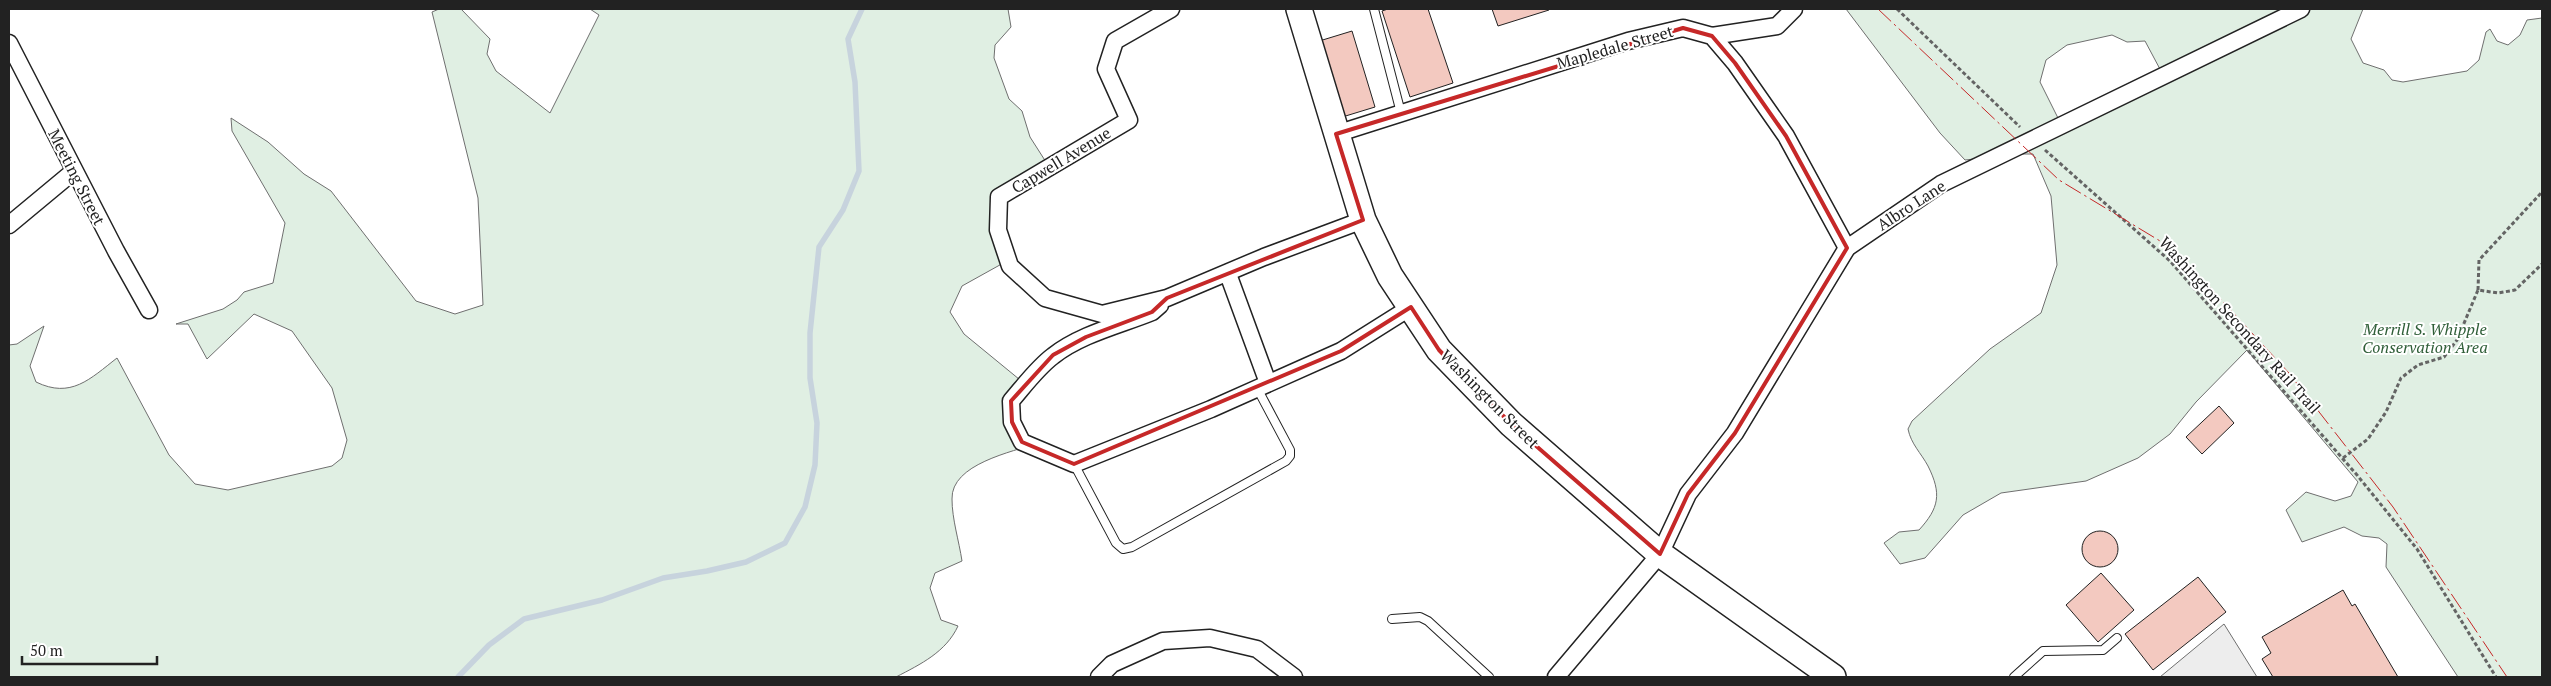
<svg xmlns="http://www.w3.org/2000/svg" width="2551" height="686" viewBox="0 0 2551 686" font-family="'PT Serif',serif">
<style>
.green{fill:#e0efe3;stroke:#6f6f6f;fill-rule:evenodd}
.parking{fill:#ededed;stroke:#6f6f6f}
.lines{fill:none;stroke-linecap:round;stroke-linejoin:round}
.stream{stroke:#c7d3dd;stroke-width:5.5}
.building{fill:#f3c9c0;stroke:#222}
.service-casing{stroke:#222;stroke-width:10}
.minor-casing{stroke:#222;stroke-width:19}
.primary-casing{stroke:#222;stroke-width:28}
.path{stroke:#646464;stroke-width:3;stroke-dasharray:4 2.5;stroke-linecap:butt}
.service{stroke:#fff;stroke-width:8}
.minor{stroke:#fff;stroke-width:16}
.primary{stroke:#fff;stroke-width:25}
.power{stroke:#c62828;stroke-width:1;stroke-dasharray:18 4 2.5 4;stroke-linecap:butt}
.marked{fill:none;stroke:#c62828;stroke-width:4;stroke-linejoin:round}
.labels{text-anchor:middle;stroke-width:4;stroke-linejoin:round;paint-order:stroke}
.street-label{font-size:16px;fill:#222;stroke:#fff}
.park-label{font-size:16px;font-style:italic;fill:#2f5e38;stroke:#fff}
</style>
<rect width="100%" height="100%" fill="#fff"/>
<g class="green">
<path d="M439 9H461L490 39 487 54 496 71 550 113 599 15 590 9H1008L1011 27 995 45 994 58 1009 99 1022 111 1030 137 1046 162 998 197 1007 261 962 286 950 312 964 334 1025 384 1016 402 1022 430 1038 443C1012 452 951 464 952 499 952 519 959 541 962 561L935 573 930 588 941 620 958 626C946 652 921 664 896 677H9V345L17 344 44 326 30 366 36 382C71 399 90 379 117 358L169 455 195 484 228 490 332 466 342 458 347 440 332 388 292 331 254 314 207 359 188 324H176L223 309 237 300 244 292 273 283 285 223 232 131 231 118 268 142 304 174 331 191 416 301 455 314 483 305 478 198 432 12Z"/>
<path d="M1846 9H2363L2351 39 2363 63 2384 70 2392 80 2403 82 2467 71 2479 60 2486 32 2490 29 2497 41 2508 45 2520 35 2527 20 2542 18V677H2458L2386 567 2387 544 2379 538 2362 536 2344 527 2302 542 2286 510 2306 492 2335 501 2351 496 2358 482 2247 350 2196 402 2170 434 2138 458 2086 481 2001 493 1963 515 1925 558 1900 564 1884 543 1899 532 1919 530C1939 508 1942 494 1928 466 1921 453 1911 444 1908 429L1912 421 1990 349 2041 313 2057 265 2051 196 2033 154H2022L2018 147 1993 157 1965 160 1940 133ZM2112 35 2127 42 2145 41 2161 71 2060 122 2040 82 2046 60 2067 45Z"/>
</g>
<polygon class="parking" points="2224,624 2257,677 2160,677"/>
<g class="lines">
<polyline class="stream" points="458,677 489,645 524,619 602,600 663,578 707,571 746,562 785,543 805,507 815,465 817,423 810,378 810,333 819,247 843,210 859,171 855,82 848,39 862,9"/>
</g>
<g class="building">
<polygon points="1388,9 1428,9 1453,83 1410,97 1382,11"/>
<polygon points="1492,9 1548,9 1549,10 1498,26"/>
<polygon points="1352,31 1375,107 1339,118 1316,42"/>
<polygon points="2219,406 2234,423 2202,454 2186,437"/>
<circle cx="2100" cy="549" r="18"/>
<polygon points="2101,573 2134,610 2098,642 2066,605"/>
<polygon points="2198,577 2226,612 2153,670 2125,634"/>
<polygon points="2343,590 2352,606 2355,604 2398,677 2273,677 2262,659 2271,653 2262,637"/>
</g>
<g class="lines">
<defs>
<g id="service">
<polyline points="1374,9 1401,113"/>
<polyline points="1074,464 1116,543 1123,549 1132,547 1286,461 1290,456 1290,450 1257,388"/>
<polyline points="1392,619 1420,617 1428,621 1489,677"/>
<polyline points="2014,677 2043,651 2103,650 2117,638"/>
</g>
<g id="minor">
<polyline points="1171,9 1115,41 1106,69 1129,120 999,197 998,230 1010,266 1045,298 1102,314 1167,298 1264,257 1363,220"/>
<polyline points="1712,36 1777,26 1794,9"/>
<polyline points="9,43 116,251 149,310"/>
<polyline points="1336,134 1628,41 1683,28 1712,36 1735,63 1786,136 1847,248"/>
<polyline points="9,225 74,171"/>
<polyline points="1228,274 1268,383"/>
<path d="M1160 305 1152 312C1120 325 1081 334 1053 356 1037 368 1024 386 1011 401L1012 422 1022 442 1074 464 1211 409 1341 351 1411 307"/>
<polyline points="1099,677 1112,664 1163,641 1210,638 1257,649 1294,677"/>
<polyline points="1556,677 1660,554 1688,494 1735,433 1847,248 1941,184 2301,9"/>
</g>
<polyline id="primary" points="1299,9 1363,220 1390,276 1439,350 1511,424 1660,554 1833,677"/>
</defs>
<use href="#service" class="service-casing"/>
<use href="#minor" class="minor-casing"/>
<use href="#primary" class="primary-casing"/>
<g class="path">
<polyline points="1897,9 2020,127"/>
<polyline points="2045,150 2170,261 2357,475 2417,549 2496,677"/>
<polyline points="2478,290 2479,260 2542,192"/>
<polyline points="2343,458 2368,439 2386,412 2401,378 2418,365 2444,357 2457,340 2478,290 2498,293 2515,290 2542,264"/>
</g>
<use href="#service" class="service"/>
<use href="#minor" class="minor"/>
<use href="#primary" class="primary"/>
<polyline class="power" points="1878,9 2059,180 2175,250 2288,372 2393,507 2507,677"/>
</g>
<path class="marked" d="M1683 28 1712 36 1735 63 1786 136 1847 248 1735 433 1688 494 1660 554 1511 424 1439 350 1411 307 1341 351 1074 464 1022 442 1012 422 1011 401 1053 355 1086 337 1152 312 1167 298 1363 220 1336 134Z"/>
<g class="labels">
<g class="street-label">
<text transform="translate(1615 47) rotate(-16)" y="6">Mapledale Street</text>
<text transform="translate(1061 160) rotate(-31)" y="6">Capwell Avenue</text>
<text transform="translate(77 177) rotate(63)" y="6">Meeting Street</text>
<text transform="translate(1911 205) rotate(-33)" y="6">Albro Lane</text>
<text transform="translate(2240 325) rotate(48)" y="6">Washington Secondary Rail Trail</text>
<text transform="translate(1490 399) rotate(45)" y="6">Washington Street</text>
</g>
<g class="park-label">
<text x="2425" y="335">Merrill S. Whipple<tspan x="2425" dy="18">Conservation Area</tspan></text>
</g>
</g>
<rect width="2551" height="686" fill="none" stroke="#222222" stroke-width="20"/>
<path d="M22 656v8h135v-8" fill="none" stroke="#222222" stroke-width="2.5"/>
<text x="30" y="656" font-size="15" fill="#222222" stroke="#ffffff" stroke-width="4" paint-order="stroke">50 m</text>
</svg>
